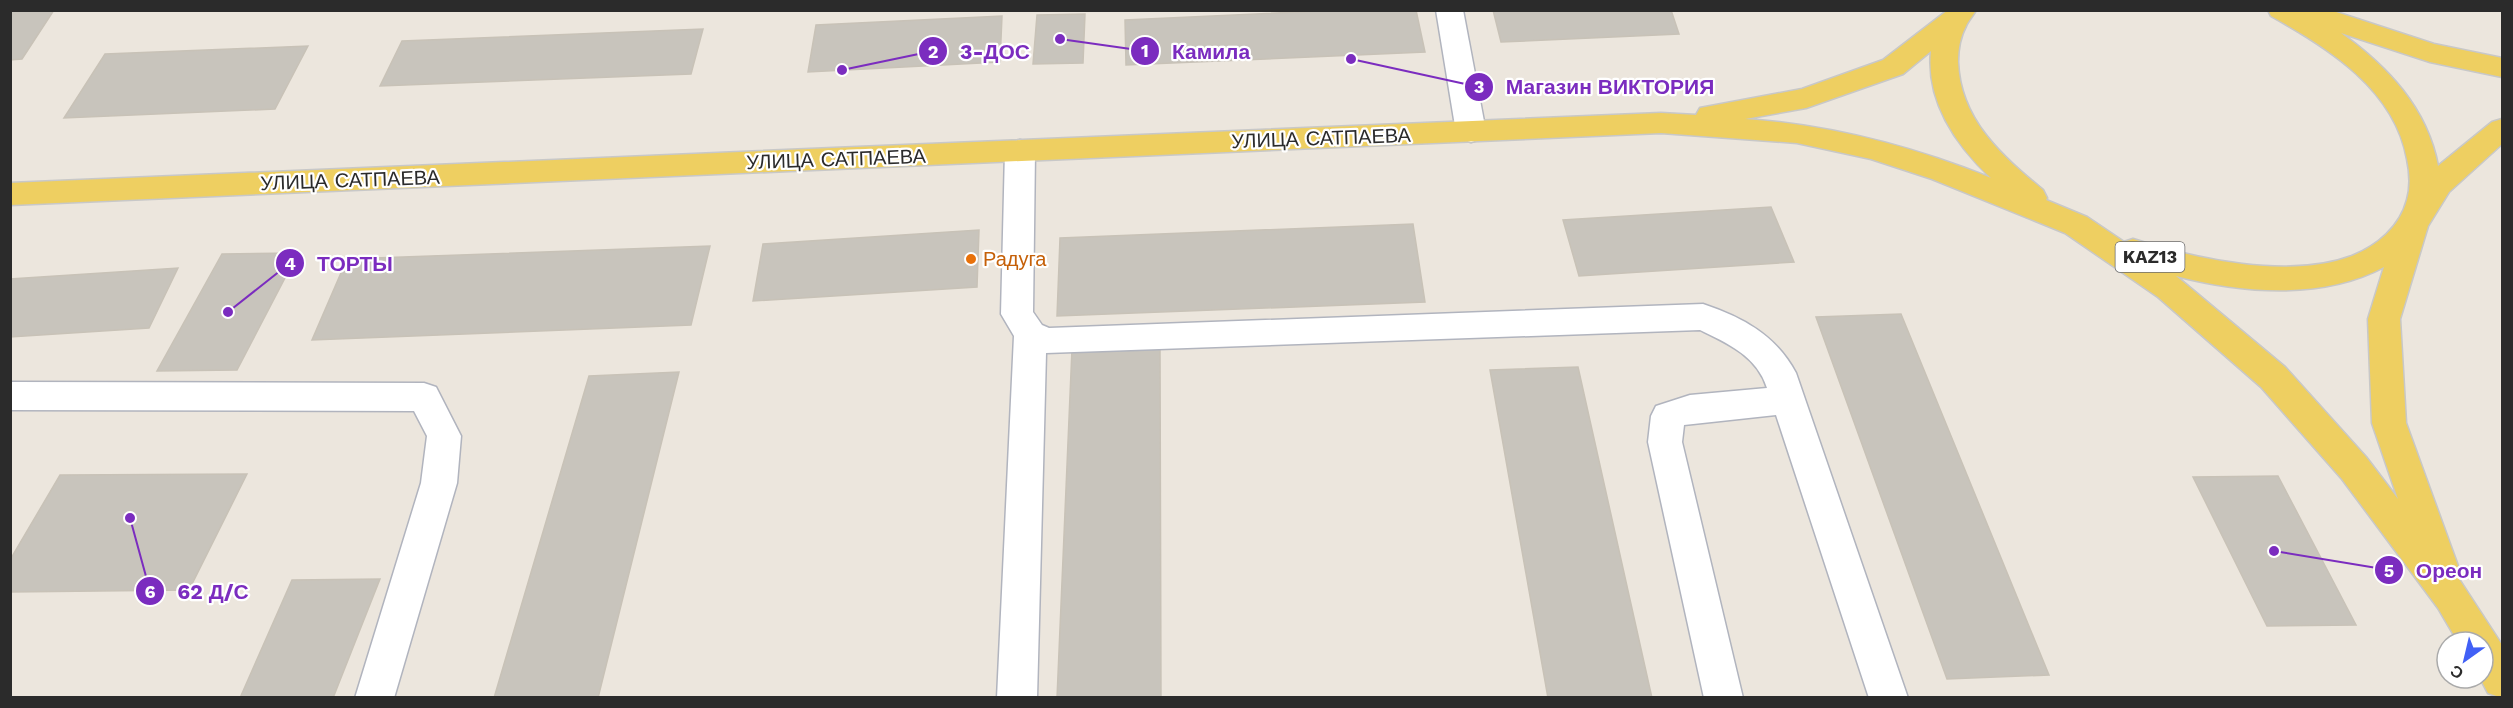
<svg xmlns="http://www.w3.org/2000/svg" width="2513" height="708" viewBox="0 0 2513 708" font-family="'Work Sans',sans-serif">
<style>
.building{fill:#c8c4bc;stroke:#c8c2b7;stroke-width:1.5}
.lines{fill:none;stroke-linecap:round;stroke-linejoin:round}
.minor-casing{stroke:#b1b4be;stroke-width:3}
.major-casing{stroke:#c8c8c8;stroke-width:3}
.minor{fill:#fff;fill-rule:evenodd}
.major{fill:#eecf61;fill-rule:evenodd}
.food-dot{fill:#e8710a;stroke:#fff;stroke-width:2}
.labels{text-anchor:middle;stroke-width:4.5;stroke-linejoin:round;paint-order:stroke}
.shield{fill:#fff;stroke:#6b6b6b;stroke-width:1.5}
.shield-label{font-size:18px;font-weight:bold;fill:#2b2b2b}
.street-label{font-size:20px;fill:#2b2b2b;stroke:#fff}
.food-label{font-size:20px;fill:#c56008;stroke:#fff;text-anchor:start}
.leader{fill:none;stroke:#7b2cbf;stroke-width:2}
.callout-dot{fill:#7b2cbf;stroke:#fff;stroke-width:2}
.mark-label{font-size:18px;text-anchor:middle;font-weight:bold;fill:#fff}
.callout-label{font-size:21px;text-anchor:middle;font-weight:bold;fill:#7b2cbf;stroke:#fff;stroke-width:4.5;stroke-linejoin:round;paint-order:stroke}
</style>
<rect width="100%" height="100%" fill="#ece6dd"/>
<g class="building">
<polygon points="10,10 54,10 22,59 10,60"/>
<polygon points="1341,10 1416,10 1425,52 1126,65 1125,20"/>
<polygon points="1493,10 1671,10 1679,34 1501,42"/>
<polygon points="1085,14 1083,63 1033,64 1037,15"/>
<polygon points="1002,16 1000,62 808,72 816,25"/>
<polygon points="703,29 691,74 380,86 402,41"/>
<polygon points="308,46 275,109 64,118 105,54"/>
<polygon points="1771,207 1794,262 1579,276 1563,220"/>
<polygon points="1413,224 1425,302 1057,316 1060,238"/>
<polygon points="979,230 977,287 753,301 763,244"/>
<polygon points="710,246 691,325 312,340 347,259"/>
<polygon points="298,253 237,370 157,371 222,254"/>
<polygon points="178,268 149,328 10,337 10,279"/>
<polygon points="1901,314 2049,675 1947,679 1816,317"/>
<polygon points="1160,346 1161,698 1057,698 1072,349"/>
<polygon points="1578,367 1652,698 1548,698 1490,370"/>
<polygon points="679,372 598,698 494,698 589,376"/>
<polygon points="247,474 189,590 10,592 10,560 60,475"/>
<polygon points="2278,476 2356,625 2267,626 2193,477"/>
<polygon points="380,579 333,698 240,698 292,580"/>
</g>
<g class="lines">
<defs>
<g id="minor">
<polygon points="1436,10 1463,10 1486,132 1481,139 1471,142 1461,139 1456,132"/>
<path d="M1020 140 1030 143 1035 151 1033 312 1042 325 1049 328 1703 304C1742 317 1776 335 1796 373L1908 698H1869L1776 415 1684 425 1682 442 1743 698H1704L1648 442 1651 416 1656 406 1690 395 1767 388C1757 356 1727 343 1700 330L1046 353 1037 698H997L1014 336 1001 314 1005 151 1010 143Z"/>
<polygon points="10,382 424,383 436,387 461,436 457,483 394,698 355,698 421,483 427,436 414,411 10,410"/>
</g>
<path id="major" d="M1948 10H1976C1973 16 1968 21 1966 26 1960 37 1958 50 1958 62 1960 120 2002 156 2043 190L2047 198 2046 200 2087 217 2124 242 2133 239C2195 259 2289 280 2352 256 2377 246 2400 227 2407 200 2411 186 2410 173 2407 159 2395 90 2329 48 2271 16L2268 10H2330L2434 44 2502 58V77L2430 62 2341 33C2388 67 2427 108 2438 166L2492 122 2502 119V144L2449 192 2428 226 2400 319 2406 423 2458 566 2455 573 2502 645V698L2488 693 2480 678H2483V642H2458L2438 608 2342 479 2261 387 2158 297 2065 233 1932 179 1871 159 1797 143 1661 133 10 205V183L1661 113 1696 115 1700 108 1802 89 1883 60ZM1931 51C1926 101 1956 145 1991 178 1911 146 1831 125 1745 119L1806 108 1903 74ZM2384 267 2368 319 2372 423 2398 499 2366 457 2285 367 2176 276C2242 293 2322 300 2384 267Z"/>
</defs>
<use href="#minor" class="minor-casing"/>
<use href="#major" class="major-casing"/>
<use href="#minor" class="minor"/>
<use href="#major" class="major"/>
</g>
<circle class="food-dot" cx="971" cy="259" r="6"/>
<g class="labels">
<rect class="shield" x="2115.5" y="242" width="69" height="30" rx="4.5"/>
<g class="shield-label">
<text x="2150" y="263">KAZ13</text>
</g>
<g class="street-label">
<text transform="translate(1321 138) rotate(-2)" y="7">УЛИЦА САТПАЕВА</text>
<text transform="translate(836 159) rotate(-2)" y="7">УЛИЦА САТПАЕВА</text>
<text transform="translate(350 180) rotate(-2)" y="7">УЛИЦА САТПАЕВА</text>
</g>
<g class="food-label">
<text x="983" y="266">Радуга</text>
</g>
</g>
<path class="leader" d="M1060 39L1145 51M842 70L933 51M1351 59L1479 87M228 312L290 263M2274 551L2389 570M130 518L150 591"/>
<g class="callout-dot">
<circle cx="1060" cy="39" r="6"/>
<circle cx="842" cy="70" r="6"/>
<circle cx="1351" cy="59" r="6"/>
<circle cx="228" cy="312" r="6"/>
<circle cx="2274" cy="551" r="6"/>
<circle cx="130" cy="518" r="6"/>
<circle cx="1145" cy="51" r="15"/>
<circle cx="933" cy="51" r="15"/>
<circle cx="1479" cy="87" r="15"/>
<circle cx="290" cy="263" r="15"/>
<circle cx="2389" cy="570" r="15"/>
<circle cx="150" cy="591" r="15"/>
</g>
<g class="mark-label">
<text x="1145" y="57">1</text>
<text x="933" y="58">2</text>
<text x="1479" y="93">3</text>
<text x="290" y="270">4</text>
<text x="2389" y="577">5</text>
<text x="150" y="598">6</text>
</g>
<g class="callout-label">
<text x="1211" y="59">Камила</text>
<text x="995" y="59">3-ДОС</text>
<text x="1610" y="94">Магазин ВИКТОРИЯ</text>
<text x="355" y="271">ТОРТЫ</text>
<text x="2449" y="578">Ореон</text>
<text x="213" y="599">62 Д/С</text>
</g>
<rect width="2513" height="708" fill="none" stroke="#2b2b2b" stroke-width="24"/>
<g transform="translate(2465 660) rotate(214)"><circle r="28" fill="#ffffff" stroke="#aaaaaa" stroke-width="1.5"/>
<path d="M0-4.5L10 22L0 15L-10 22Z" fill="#4160f6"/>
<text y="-9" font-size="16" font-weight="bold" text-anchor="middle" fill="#2b2b2b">С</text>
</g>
</svg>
